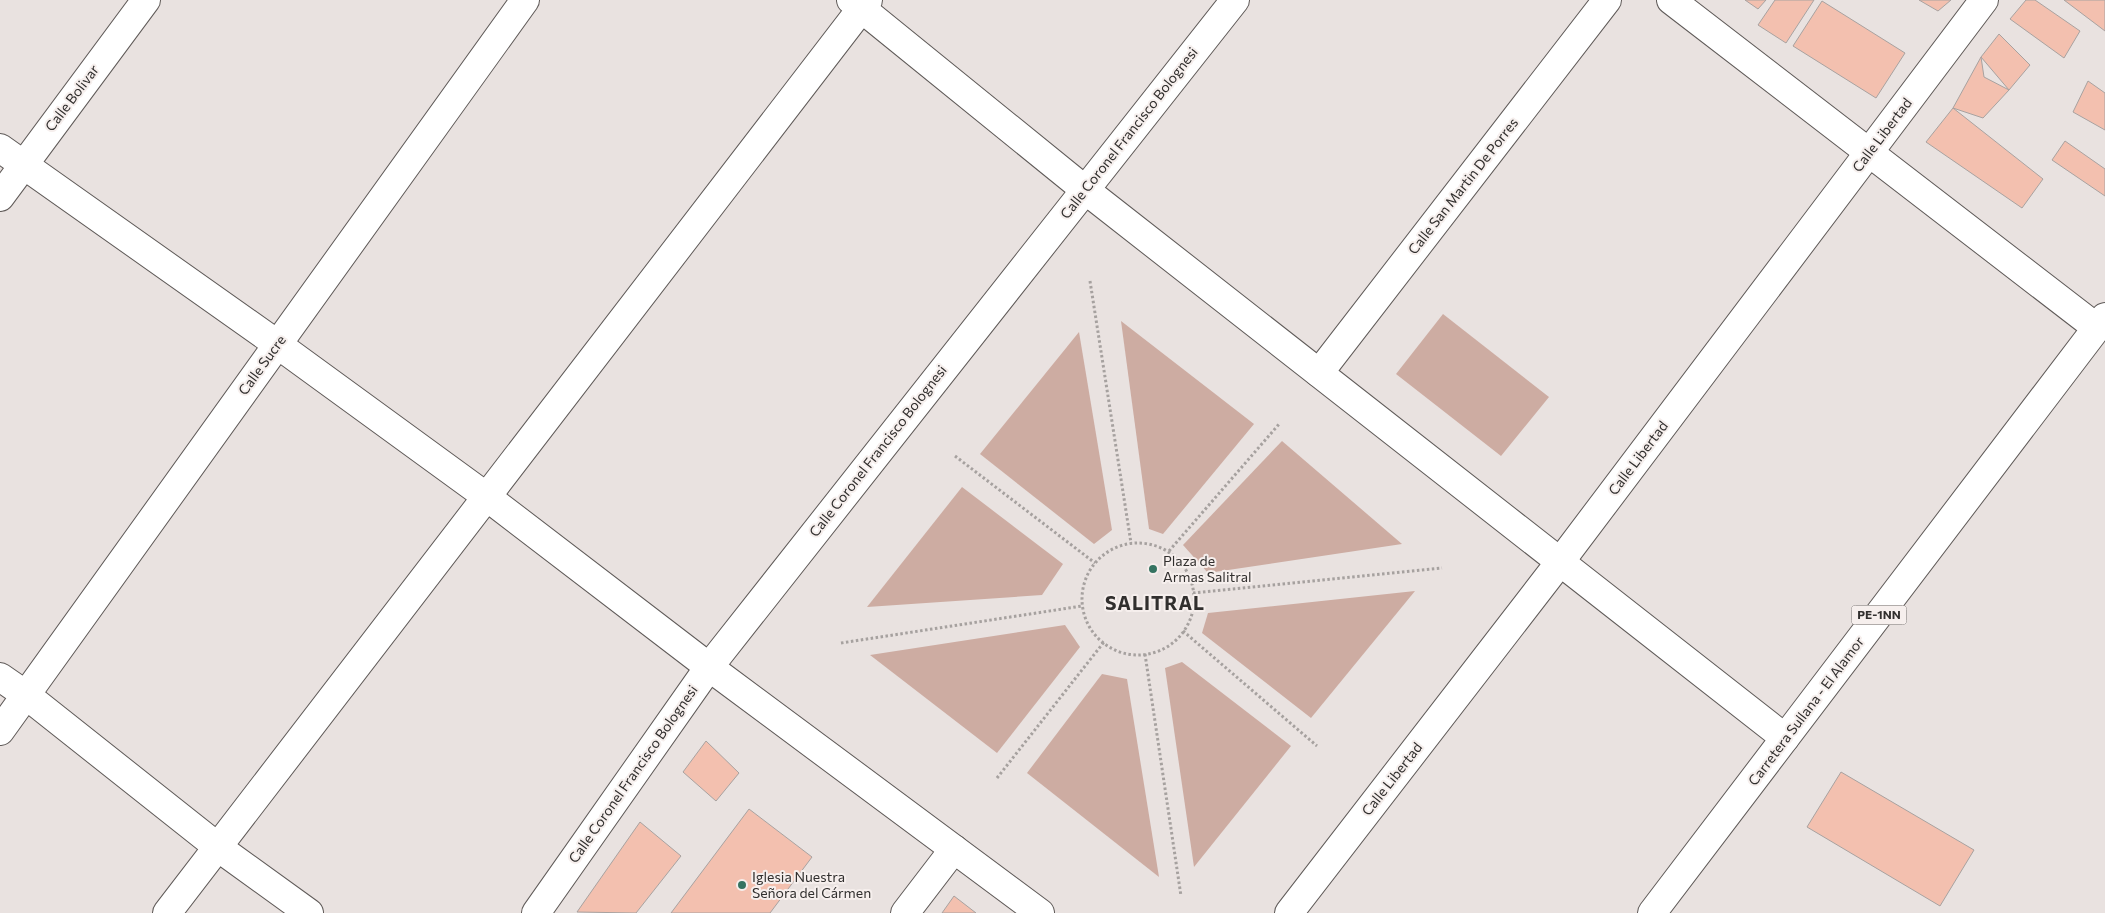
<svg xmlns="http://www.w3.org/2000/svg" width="2105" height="913" viewBox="0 0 2105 913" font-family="Commissioner,sans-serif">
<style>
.green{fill:#cdaca2}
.building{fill:#f3c0af;stroke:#a8a2a0}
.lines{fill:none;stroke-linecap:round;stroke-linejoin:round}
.street-casing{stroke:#5f5a58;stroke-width:30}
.highway-casing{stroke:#5f5a58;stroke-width:30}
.path{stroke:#a6a19f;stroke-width:3;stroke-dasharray:2.5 2.5;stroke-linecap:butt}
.street{stroke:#fff;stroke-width:28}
.highway{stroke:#fff;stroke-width:28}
.poi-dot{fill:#357361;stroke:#f6efed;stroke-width:2}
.labels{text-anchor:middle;stroke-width:4;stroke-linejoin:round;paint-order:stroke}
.shield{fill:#f6efed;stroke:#6c6967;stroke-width:1}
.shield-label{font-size:12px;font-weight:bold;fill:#312f2e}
.street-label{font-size:14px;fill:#312f2e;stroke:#f6efed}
.poi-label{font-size:14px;fill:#312f2e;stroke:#f6efed;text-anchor:start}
.district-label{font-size:19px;font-weight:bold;letter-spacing:1px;fill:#312f2e;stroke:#f6efed}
</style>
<rect width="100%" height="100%" fill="#e9e2e0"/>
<g class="green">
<polygon points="1443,314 1549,397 1501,456 1396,374"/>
<polygon points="1121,321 1254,424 1163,534 1149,529"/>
<polygon points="1079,332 1112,530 1094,544 980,454"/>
<polygon points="1282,441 1402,544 1208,573 1183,545"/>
<polygon points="962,487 1063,564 1042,595 867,607"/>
<polygon points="1415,591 1311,718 1202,633 1208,613"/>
<polygon points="1065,625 1080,647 997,753 870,655"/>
<polygon points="1182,662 1291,746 1194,867 1165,668"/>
<polygon points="1102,674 1127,679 1159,877 1027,773"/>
</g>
<g class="building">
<polygon points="1745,0 1766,0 1758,9"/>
<polygon points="1775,0 1814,0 1786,43 1758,25"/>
<polygon points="1919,0 1951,0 1938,11"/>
<polygon points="2026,0 2035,0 2080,31 2064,58 2010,19"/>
<polygon points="2064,0 2105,0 2105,31"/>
<polygon points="1822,1 1905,53 1876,98 1793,46"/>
<polygon points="1999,34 2030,65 2009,90 1981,57"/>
<polygon points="1981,57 1984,77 2009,90 1983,118 1953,108"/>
<polygon points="2088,81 2105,93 2105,130 2073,112"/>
<polygon points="1953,108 2043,179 2022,208 1926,142"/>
<polygon points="2065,141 2105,169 2105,196 2052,160"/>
<polygon points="706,741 739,773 716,801 683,772"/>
<polygon points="1841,772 1974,850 1940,906 1807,827"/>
<polygon points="749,809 812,857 770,913 671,913"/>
<polygon points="640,822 681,856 636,913 577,912"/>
<polygon points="954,896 976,913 942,913"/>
</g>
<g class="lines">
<defs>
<g id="street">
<polyline points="851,0 1084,189 1785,738"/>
<polyline points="1671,0 2097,328"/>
<polyline points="0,148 277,344 487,497 709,667 1040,913"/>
<polyline points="0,197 146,0"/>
<polyline points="1319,373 1607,0"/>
<polyline points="0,677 26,695 219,848 309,913"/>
<polyline points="0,731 525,0"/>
<polyline points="167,913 868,0"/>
<polyline points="536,913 709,667 1235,0"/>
<polyline points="905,913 954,849"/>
<polyline points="1289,913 1560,562 1984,0"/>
</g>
<polyline id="highway" points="1652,913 2105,317"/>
</defs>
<use href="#street" class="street-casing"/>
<use href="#highway" class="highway-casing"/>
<g class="path">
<polyline points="1090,281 1131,543"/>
<polyline points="955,456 1095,563"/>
<circle cx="1138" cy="599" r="56"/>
<polyline points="1169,551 1280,423"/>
<polyline points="1193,593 1442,568"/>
<polyline points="1183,631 1317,746"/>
<polyline points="841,643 1082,606"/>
<polyline points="1145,654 1181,896"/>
<polyline points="997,778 1104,642"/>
</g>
<use href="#street" class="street"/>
<use href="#highway" class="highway"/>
</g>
<g class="poi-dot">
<circle cx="1153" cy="569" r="5"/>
<circle cx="742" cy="885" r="5"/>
</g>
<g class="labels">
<rect class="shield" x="1851.5" y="605.5" width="55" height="19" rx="4"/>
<g class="shield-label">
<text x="1879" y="619">PE-1NN</text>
</g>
<g class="street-label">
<text transform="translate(72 98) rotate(-53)" y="5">Calle Bolivar</text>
<text transform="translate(1129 133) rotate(-52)" y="5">Calle Coronel Francisco Bolognesi</text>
<text transform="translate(1882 135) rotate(-53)" y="5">Calle Libertad</text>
<text transform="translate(1463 186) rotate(-52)" y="5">Calle San Martin De Porres</text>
<text transform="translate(262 365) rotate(-54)" y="5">Calle Sucre</text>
<text transform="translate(878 451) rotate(-52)" y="5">Calle Coronel Francisco Bolognesi</text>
<text transform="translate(1638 458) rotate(-53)" y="5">Calle Libertad</text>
<text transform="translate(1806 711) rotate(-53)" y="5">Carretera Sullana - El Alamor</text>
<text transform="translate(633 774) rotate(-55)" y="5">Calle Coronel Francisco Bolognesi</text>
<text transform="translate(1392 779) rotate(-52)" y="5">Calle Libertad</text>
</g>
<g class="poi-label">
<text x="1163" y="566">Plaza de<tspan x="1163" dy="16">Armas Salitral</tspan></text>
<text x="752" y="882">Iglesia Nuestra<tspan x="752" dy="16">Señora del Cármen</tspan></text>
</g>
<g class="district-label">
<text x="1155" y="610">SALITRAL</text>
</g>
</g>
</svg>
